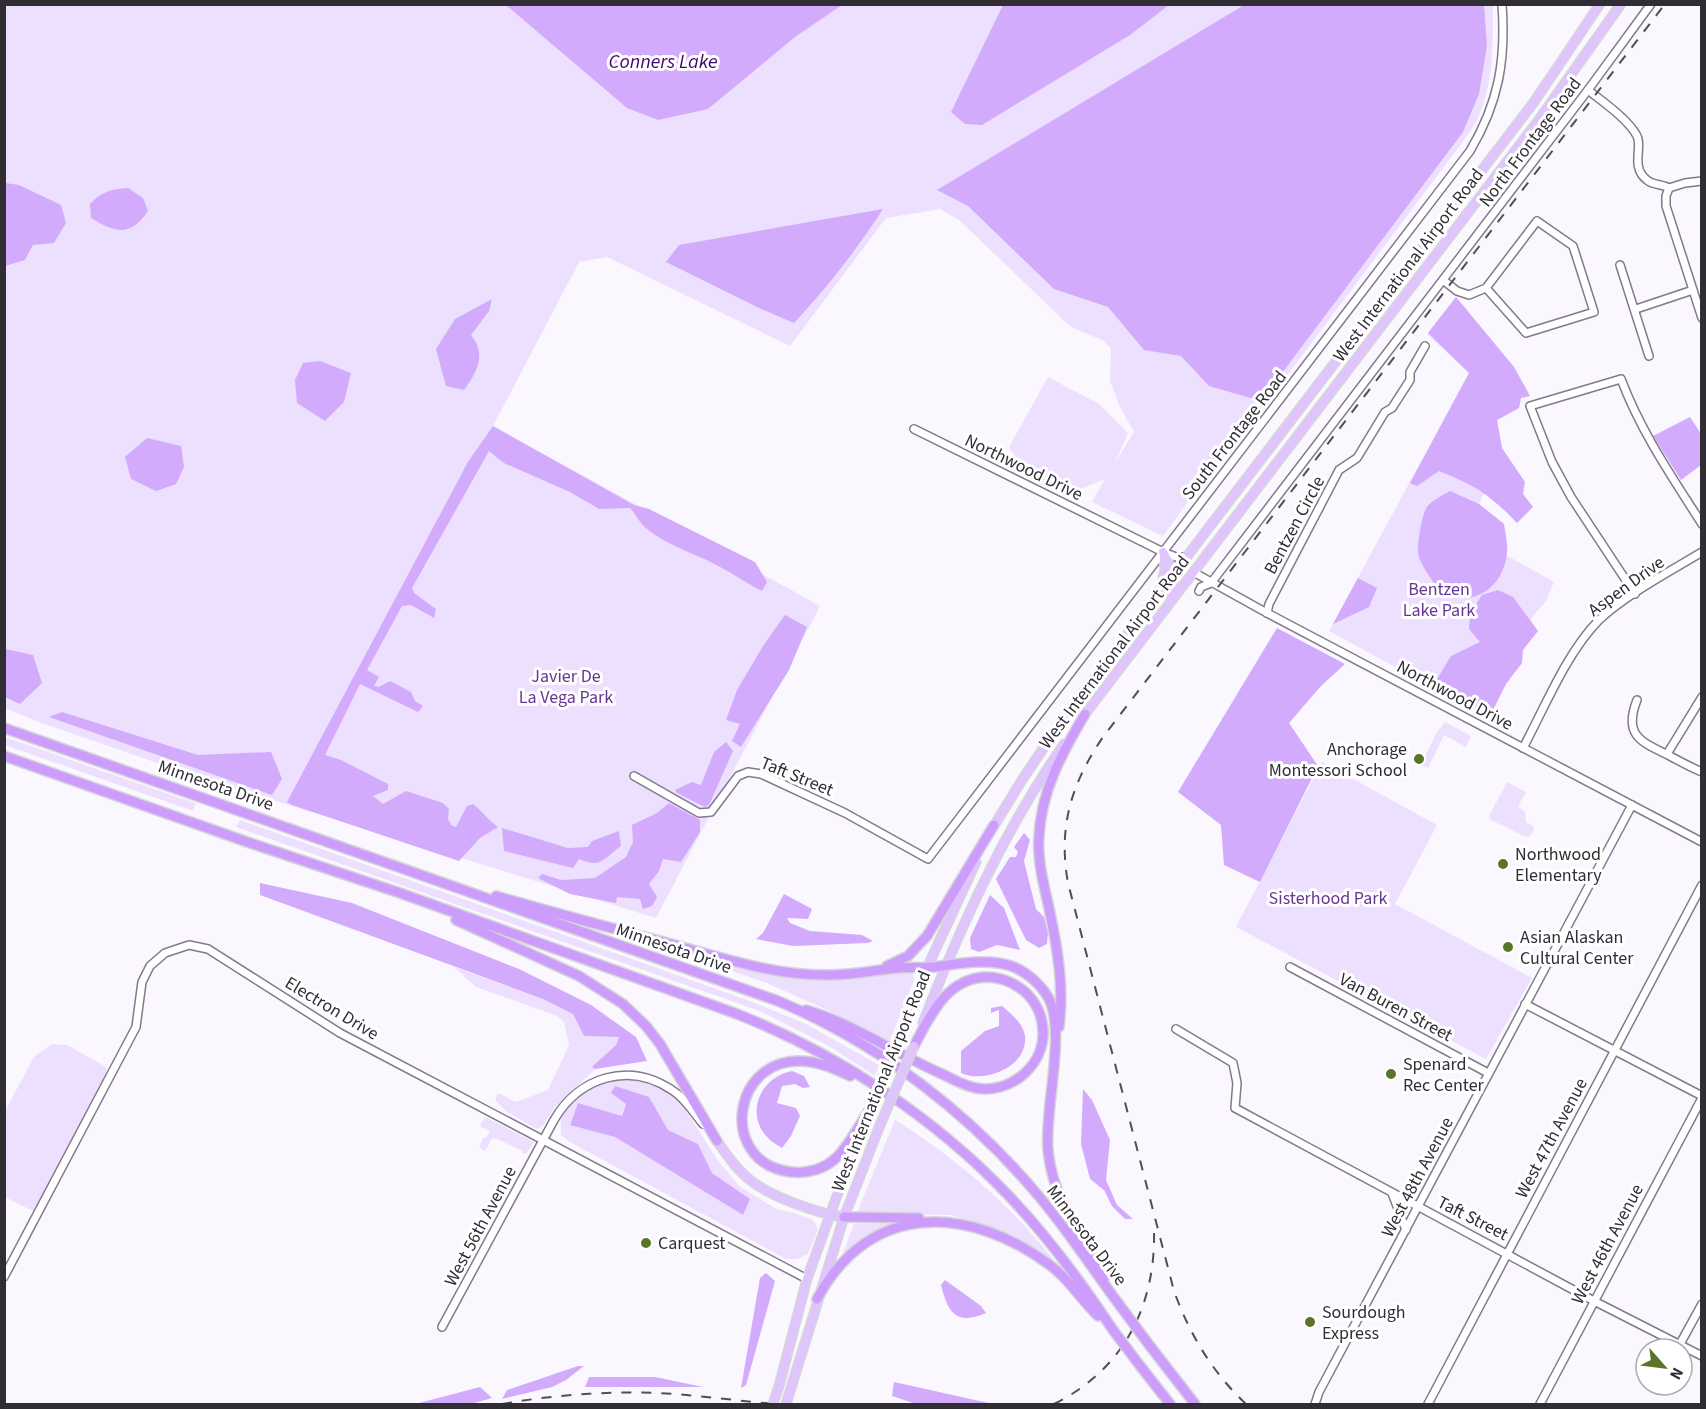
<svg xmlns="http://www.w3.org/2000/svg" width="1706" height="1409" viewBox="0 0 1706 1409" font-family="'Source Sans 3',sans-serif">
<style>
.green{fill:#eddffe;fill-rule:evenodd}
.forest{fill:#d2abfc}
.water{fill:#d3abfd}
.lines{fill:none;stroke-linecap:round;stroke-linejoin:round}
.minor-casing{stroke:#827a8c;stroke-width:10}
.major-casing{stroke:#d6d5d7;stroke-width:11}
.highway-casing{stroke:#d6d5d7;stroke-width:12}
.minor{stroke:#fff;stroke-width:7}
.major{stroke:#e0c4fd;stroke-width:8}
.highway{stroke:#cc9dfc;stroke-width:9}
.rail{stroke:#524e56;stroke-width:2;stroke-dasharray:10 10;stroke-linecap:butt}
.major-bridge-casing{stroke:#d6d5d7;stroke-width:11;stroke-linecap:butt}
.highway-bridge-casing{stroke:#d6d5d7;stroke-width:12;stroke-linecap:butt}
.major-bridge{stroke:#e0c4fd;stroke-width:8}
.highway-bridge{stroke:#cc9dfc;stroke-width:9}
.poi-dot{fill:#5b7528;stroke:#fff;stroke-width:2}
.labels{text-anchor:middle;stroke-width:6;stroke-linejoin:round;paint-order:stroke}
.street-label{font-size:18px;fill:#312d35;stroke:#fff}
.park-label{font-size:18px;fill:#673692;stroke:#fff}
.poi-label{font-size:18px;fill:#312d35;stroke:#fff;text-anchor:start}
.water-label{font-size:20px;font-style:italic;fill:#420768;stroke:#fff}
</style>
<rect width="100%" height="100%" fill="#faf7ff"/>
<g class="green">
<path d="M4 5H1493C1493 40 1494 82 1479 115 1475 126 1466 137 1459 147L1233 447 1230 444 1163 536 1092 502 1105 479 1064 496 1033 480 1009 447 1048 377 1099 404 1128 433 1114 465 1134 432 1120 407 1110 381 1111 348 1102 340 1071 327 959 220 940 209 886 218 790 346 607 257 579 262 493 426 820 606 656 918 195 776 39 722 5 708Z"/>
<polygon points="1456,297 1514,367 1530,396 1521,398 1519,408 1497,420 1502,448 1479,504 1504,524 1508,549 1506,555 1554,582 1546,601 1533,616 1482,714 1329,631 1469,373 1427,334"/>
<polygon points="1445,722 1471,736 1466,747 1444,735 1428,768 1421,765 1437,732"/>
<polygon points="5,737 180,798 196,803 193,811 5,745"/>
<polygon points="1322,762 1437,825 1395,904 1532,978 1486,1059 1236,927"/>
<polygon points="1507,782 1526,792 1518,806 1525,812 1526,822 1532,825 1534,830 1530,836 1526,837 1491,820 1489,816"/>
<polygon points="240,820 750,1001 806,1024 879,1065 875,1076 829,1046 760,1011 236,827"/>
<polygon points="620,933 823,978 912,972 914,980 889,1042 825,1009 767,983"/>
<polygon points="454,967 543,999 573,1014 584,1036 619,1037 616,1045 593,1067 595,1069 553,1109 543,1126 537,1129 507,1112 495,1100 498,1093 516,1102 548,1090 569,1045 564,1022 555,1015 476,987"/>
<polygon points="52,1044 67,1045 106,1067 107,1079 35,1212 5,1197 4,1113 34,1057"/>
<path d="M629 1079 647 1083 676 1095 716 1158 739 1186 776 1209 794 1213 813 1220 818 1229 808 1254 797 1259H786L568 1141 561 1135C561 1129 560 1121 562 1116 571 1091 606 1081 629 1079ZM649 1097 668 1130 698 1144 712 1173 750 1199 743 1215 615 1137 570 1124 578 1103 622 1116 626 1103Z"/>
<polygon points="485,1117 534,1142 526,1154 522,1153 523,1151 497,1139 492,1138 485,1151 479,1147 484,1137 486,1138 490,1131 480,1126"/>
<path d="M895 1120C959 1160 1014 1208 1060 1268L1033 1249 1006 1235 952 1215 860 1214 857 1213Z"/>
<polygon points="895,1223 865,1238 845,1254 843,1253 854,1224"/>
</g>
<g class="forest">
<polygon points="1003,5 1003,4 1169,5 1130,35 982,125 965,124 951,112"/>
<polygon points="1244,5 1484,5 1487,46 1479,94 1463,132 1261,401 1209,386 1181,356 1144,350 1108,307 1054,289 968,206 937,190"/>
<polygon points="5,183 19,185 61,205 66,223 54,243 33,245 25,260 5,266"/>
<path d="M128 188 143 198 148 211C130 237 116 233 91 218L90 204C101 192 111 189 128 188Z"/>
<path d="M883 209C855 252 829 285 794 323L759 308 666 262 679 245Z"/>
<path d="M1456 297 1514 367 1530 396 1521 398 1519 408 1497 420 1502 448 1525 482 1523 494 1533 507 1517 523C1489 494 1476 486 1439 471L1417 486 1410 483 1469 373 1428 333Z"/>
<path d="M492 299 489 311 471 335C487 355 477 372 464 390L446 386 436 349 455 319Z"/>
<polygon points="320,361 351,373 344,402 325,421 297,403 295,380 303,363"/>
<polygon points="1690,417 1701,434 1701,465 1681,480 1653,436"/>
<path d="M493 426 634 505 649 509 755 562 767 582 762 591C748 584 735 575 722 568 698 554 669 547 647 529 640 524 636 514 630 508L599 509 570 492 504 463 489 451 412 588 414 593 436 609 434 618 411 605 402 606 367 670 379 677 374 686 379 687 390 681 411 692 415 701 423 706 418 712 360 684 325 755 341 760 388 784V790L373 796 383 804 406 791 443 803 449 809 448 819 452 826 456 827 467 806 473 804C482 811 488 820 498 827L480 838 459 861 292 805 287 802 468 462Z"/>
<polygon points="147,438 181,446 184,467 176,484 156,491 131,479 125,457"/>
<polygon points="1358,578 1377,588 1369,607 1333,624"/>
<polygon points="1498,590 1513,597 1538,631 1523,650 1522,663 1506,684 1490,716 1431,689 1451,656 1480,642 1469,629 1470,614 1482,595"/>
<polygon points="785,615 807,627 789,670 741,747 732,741 740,724 726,720 737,690 763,646"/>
<polygon points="1277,628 1345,664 1321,686 1289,723 1318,766 1260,882 1224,865 1221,825 1178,792"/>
<polygon points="5,649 33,655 42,683 20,704 5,697"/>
<polygon points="62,712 198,755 271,752 282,779 272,795 49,717"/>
<polygon points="726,742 733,751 709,805 705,807 677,793 675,790 692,782 701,785 714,752"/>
<polygon points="669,803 700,820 700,832 681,862 663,859 659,871 649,884 657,897 652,906 643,909 640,899 617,897 616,903 570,894 538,878 542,874 561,880 595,878 626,857 633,842 632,825 657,813"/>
<path d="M502 828 568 848 588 847 592 841 619 831 621 846C603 859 601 869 579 859L573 868 504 851Z"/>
<polygon points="1024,833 1030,840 1024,861 1036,909 1044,917 1048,933 1047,944 1039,948 1026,940 996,879 1010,857 1016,857 1018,852 1014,847"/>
<polygon points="260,883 352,903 519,969 591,1005 636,1037 647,1061 595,1069 592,1067 616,1045 619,1037 584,1036 573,1014 543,999 260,895"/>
<polygon points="784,894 812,909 808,919 787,918 790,923 810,931 862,935 873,941 867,943 793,946 756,939 763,933"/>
<polygon points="990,895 1004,908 1020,950 997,945 979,952 971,949 970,938"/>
<path d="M1002 1006C1011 1014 1023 1023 1025 1036 1028 1067 985 1084 961 1073V1051L985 1031 999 1026V1010L991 1013V1008Z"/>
<path d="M792 1071 804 1076 810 1087 803 1088 795 1084 782 1086 777 1103 796 1108 800 1116 791 1136 782 1148C778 1145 773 1143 770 1140 743 1115 760 1077 792 1071Z"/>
<polygon points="615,1086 649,1097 668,1130 698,1144 712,1173 750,1199 743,1215 615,1137 570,1125 578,1103 622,1116 626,1104 611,1093"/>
<polygon points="766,1273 775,1281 746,1385 741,1388 760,1278"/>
<path d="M945 1280 981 1306 986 1313C955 1326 948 1312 941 1285Z"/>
<polygon points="578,1366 584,1366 566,1380 552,1387 502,1399 507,1390"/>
<polygon points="589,1377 655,1377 703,1387 585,1387"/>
<polygon points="894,1382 993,1404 916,1404 892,1396"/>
<polygon points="480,1387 492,1398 471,1404 415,1404"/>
</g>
<g class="water">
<polygon points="506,5 506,4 842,5 795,37 708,109 658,120 627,108"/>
<path d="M1450 491 1479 504 1504 524C1505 532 1507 540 1507 547 1508 580 1479 609 1446 594 1437 590 1419 563 1418 553 1417 544 1422 514 1427 507 1431 501 1443 495 1450 491Z"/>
<polygon points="1083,1089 1092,1100 1110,1140 1106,1180 1117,1205 1133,1219 1125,1219 1112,1206 1104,1190 1090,1179 1081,1144"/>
</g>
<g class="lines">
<defs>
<g id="minor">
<path d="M1588 90C1603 102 1628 119 1637 136 1643 147 1630 167 1647 180 1652 185 1662 184 1669 188"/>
<polyline points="1669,188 1666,196 1666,206 1702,318"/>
<polyline points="1669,188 1685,183 1702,181"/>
<polyline points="1620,265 1649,356"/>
<polyline points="1443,280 1457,291 1469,295 1486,288 1537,221 1573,246 1594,312 1526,333 1486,288"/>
<polyline points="1636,309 1693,290"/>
<polyline points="914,429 1163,552 1176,557 1187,557"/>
<polyline points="1195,573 1267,613 1702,842"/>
<polyline points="1199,591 1201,587 1211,583 1588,90 1651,4"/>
<path d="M1635 594 1571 497 1552 462 1530 406 1621 379C1641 432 1672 477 1702 524"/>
<polyline points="1267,613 1269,604 1339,470 1357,458 1385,412 1392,408 1410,380 1410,372 1425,346"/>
<path d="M1637 700C1623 735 1641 742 1668 755 1679 761 1690 767 1702 772"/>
<path d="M1523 748C1545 707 1566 654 1598 621 1625 595 1669 572 1702 552"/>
<polyline points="1667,754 1702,697"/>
<path d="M634 776 699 813 711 812 738 776 748 772 761 774 845 813 928 859 1470 151C1499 102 1506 60 1502 4"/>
<polyline points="1290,967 1488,1073"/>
<polyline points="1525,1004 1702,1096"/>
<polyline points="1176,1029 1233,1063 1237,1083 1235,1108 1594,1301 1702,1356"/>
<polyline points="1392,1193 1406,1230"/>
<polyline points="4,1277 136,1027 142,982 150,966 165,953 189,945 208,949 340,1033 807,1279"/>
<path d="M442 1327 554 1120C579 1077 629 1061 672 1090 685 1098 693 1112 703 1124"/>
<polyline points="1680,1344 1702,1304"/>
<polyline points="1315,1404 1319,1392 1632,805"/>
<polyline points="1428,1404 1702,885"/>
<polyline points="1540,1404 1702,1098"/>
</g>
<g id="major">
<path d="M1163 552C1173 569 1177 581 1171 600"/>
<polyline points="1161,586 1165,570 1164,558"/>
<polyline points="1082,718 1538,121 1621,4"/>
<polyline points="992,829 1022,780 1065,716 1534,102 1600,4"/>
<path d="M923 1023C961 925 1004 831 1064 744"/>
<polyline points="901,1033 932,957 976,862"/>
<path d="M717 1141C727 1155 736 1169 750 1180 770 1196 818 1214 844 1217"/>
<polyline points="779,1386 807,1279 861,1129"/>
<polyline points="786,1404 844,1217 880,1125"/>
</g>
<g id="highway">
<path d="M4 728 778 1001C880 1044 972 1115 1042 1200 1071 1235 1096 1274 1124 1311"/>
<path d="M4 756 250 843 400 893 737 1014C838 1054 934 1117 1009 1196 1048 1237 1082 1283 1113 1330"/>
<path d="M496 896C554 913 612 928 671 944 723 958 775 976 830 975 853 975 875 970 898 968 910 967 922 968 934 967 958 964 987 958 1011 966 1026 971 1040 984 1048 997 1067 1031 1044 1109 1048 1150 1052 1197 1081 1238 1105 1277"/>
<polyline points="456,920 579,976 623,1004 646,1026 660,1044 717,1141"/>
<polyline points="887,966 908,956 927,936 994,825"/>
<path d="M806 1010C854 1024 896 1054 942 1074 953 1079 964 1086 976 1088 1008 1094 1041 1069 1043 1036 1044 1019 1037 1002 1024 991 1013 982 1000 977 986 977 947 978 930 1016 914 1046"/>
<path d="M1059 1027C1064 988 1058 951 1050 913 1045 888 1037 863 1039 837 1041 791 1062 753 1085 714"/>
<path d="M850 1076C838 1070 825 1064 811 1062 732 1049 715 1163 791 1172 807 1174 825 1169 837 1157 850 1144 858 1127 868 1112"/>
<polyline points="844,1217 919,1218"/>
<path d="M817 1299C870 1200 970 1205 1051 1266 1070 1280 1081 1300 1098 1316"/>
<polyline points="1150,1346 1195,1404"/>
<polyline points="1141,1367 1170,1404"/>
</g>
</defs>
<use href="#minor" class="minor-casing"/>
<use href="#major" class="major-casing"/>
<use href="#highway" class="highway-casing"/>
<use href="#minor" class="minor"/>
<use href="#major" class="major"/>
<use href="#highway" class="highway"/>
<g class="rail">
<path d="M502 1404C553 1395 606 1391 658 1393 698 1395 737 1401 777 1404"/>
<path d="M1054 1404C1123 1370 1156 1306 1154 1230"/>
<path d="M1246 1404C1212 1372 1190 1335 1174 1291L1068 883C1058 827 1071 784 1103 737L1665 4"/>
</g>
<defs>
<g id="major-bridge">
<polyline points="868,1112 901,1033"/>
<polyline points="880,1125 914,1046"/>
<polyline points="773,1404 779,1386"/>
</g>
<g id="highway-bridge">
<polyline points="1124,1311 1150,1346"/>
<polyline points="1113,1330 1141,1367"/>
</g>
</defs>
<use href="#major-bridge" class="major-bridge-casing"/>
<use href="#highway-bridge" class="highway-bridge-casing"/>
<use href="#major-bridge" class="major-bridge"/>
<use href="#highway-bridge" class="highway-bridge"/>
</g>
<g class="poi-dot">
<circle cx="1419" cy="759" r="6"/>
<circle cx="1503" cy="864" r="6"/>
<circle cx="1508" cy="947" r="6"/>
<circle cx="1391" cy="1074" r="6"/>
<circle cx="646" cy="1243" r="6"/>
<circle cx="1310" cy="1322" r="6"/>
</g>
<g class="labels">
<g class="street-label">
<text transform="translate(1530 142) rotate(-53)" y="6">North Frontage Road</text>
<text transform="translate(1408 265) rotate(-53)" y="6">West International Airport Road</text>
<text transform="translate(1234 435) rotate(-52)" y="6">South Frontage Road</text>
<text transform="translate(1024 467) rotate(26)" y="6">Northwood Drive</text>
<text transform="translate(1294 525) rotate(-62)" y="6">Bentzen Circle</text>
<text transform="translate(1626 586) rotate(-36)" y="6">Aspen Drive</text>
<text transform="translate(1114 652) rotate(-53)" y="6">West International Airport Road</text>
<text transform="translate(1455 695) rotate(28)" y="6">Northwood Drive</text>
<text transform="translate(797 776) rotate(22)" y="6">Taft Street</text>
<text transform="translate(216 785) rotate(19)" y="6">Minnesota Drive</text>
<text transform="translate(674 948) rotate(19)" y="6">Minnesota Drive</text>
<text transform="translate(1396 1007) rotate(28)" y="6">Van Buren Street</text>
<text transform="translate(332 1008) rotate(31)" y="6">Electron Drive</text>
<text transform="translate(881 1081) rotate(-68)" y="6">West International Airport Road</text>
<text transform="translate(1551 1138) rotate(-62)" y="6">West 47th Avenue</text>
<text transform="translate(1417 1177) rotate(-62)" y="6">West 48th Avenue</text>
<text transform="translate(1473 1218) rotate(27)" y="6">Taft Street</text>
<text transform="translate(480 1226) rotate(-62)" y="6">West 56th Avenue</text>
<text transform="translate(1087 1235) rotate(53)" y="6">Minnesota Drive</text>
<text transform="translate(1607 1244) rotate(-62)" y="6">West 46th Avenue</text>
</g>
<g class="park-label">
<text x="1439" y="595">Bentzen<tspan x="1439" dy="21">Lake Park</tspan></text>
<text x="566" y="682">Javier De<tspan x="566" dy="21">La Vega Park</tspan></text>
<text x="1328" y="904">Sisterhood Park</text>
</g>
<g class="poi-label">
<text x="1407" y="755" text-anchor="end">Anchorage<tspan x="1407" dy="21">Montessori School</tspan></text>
<text x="1515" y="860">Northwood<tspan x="1515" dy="21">Elementary</tspan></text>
<text x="1520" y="943">Asian Alaskan<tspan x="1520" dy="21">Cultural Center</tspan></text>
<text x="1403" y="1070">Spenard<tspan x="1403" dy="21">Rec Center</tspan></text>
<text x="658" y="1249">Carquest</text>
<text x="1322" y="1318">Sourdough<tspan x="1322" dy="21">Express</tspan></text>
</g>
<g class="water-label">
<text x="663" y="68">Conners Lake</text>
</g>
</g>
<rect width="1706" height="1409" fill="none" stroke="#312d35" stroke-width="12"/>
<g transform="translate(1664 1367) rotate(118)"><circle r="28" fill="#ffffff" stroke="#adabae" stroke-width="1.5"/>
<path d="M0-4.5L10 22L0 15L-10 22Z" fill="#5b7528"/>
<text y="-9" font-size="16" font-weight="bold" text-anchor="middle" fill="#312d35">N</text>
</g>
</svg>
